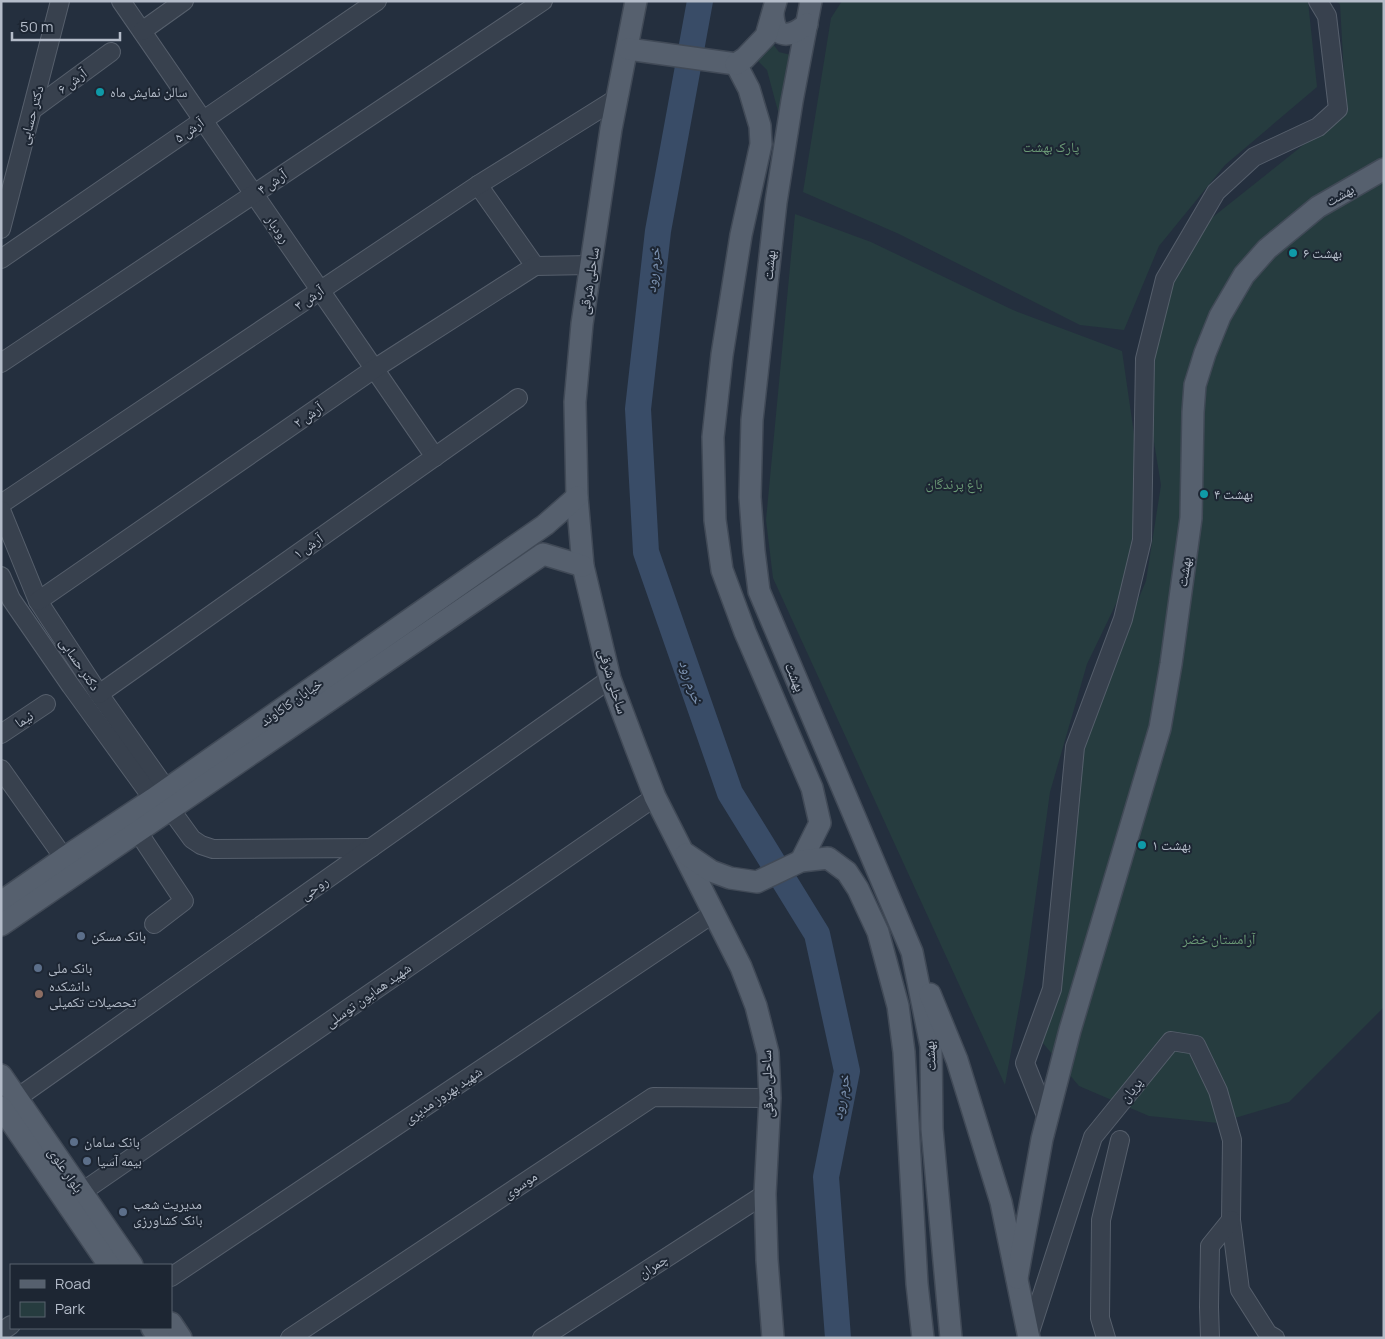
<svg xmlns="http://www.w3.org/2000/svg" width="1385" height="1339" viewBox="0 0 1385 1339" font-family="Manrope,'Noto Naskh Arabic',sans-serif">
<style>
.green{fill:#263c3f}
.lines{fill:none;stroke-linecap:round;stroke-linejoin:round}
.river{stroke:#394c67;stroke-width:26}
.minor-casing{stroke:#565f6c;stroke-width:20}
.major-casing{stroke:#414a57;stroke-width:24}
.minor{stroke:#38414e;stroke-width:18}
.major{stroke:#56606e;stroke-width:21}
.culture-dot{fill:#0f9aa8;stroke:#1d2633;stroke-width:2}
.service-dot{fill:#5c6f8a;stroke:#1d2633;stroke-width:2}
.education-dot{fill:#8d6e63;stroke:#1d2633;stroke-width:2}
.labels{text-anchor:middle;stroke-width:4;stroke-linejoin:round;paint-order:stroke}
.street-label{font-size:14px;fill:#b4bcc9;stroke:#1d2633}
.poi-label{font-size:14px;fill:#b4bcc9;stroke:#1d2633;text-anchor:start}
.park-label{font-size:14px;fill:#6b9a76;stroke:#1d2633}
.water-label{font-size:15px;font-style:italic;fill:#7c92b1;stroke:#1d2633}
</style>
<rect width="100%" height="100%" fill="#242f3e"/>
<g class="green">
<polygon points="842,1 1308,1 1317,87 1225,165 1159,246 1124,330 1080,325 899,234 803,192 831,18"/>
<polygon points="1335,1 1384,1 1384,1007 1289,1102 1218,1123 1149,1116 1079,1086 1037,1036 1085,726 1146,581 1161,485 1140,357 1189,236 1346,111 1340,4"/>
<polygon points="773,44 779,52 791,55 779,115 767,70 753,56"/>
<polygon points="795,214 871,242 1013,310 1122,351 1140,475 1127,581 1087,664 1050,792 1025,974 1005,1085 773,578 766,520"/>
</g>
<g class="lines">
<polyline class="river" points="700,1 658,231 638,409 646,552 730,793 817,934 847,1071 826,1177 838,1338"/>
<defs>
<g id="minor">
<polyline points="121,1 435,457"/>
<polyline points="142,31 184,1"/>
<polyline points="32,110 111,52"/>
<polyline points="478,185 535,266"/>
<polyline points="1,229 60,1"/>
<polyline points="1,259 377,1"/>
<polyline points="1,363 543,1"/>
<polyline points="1,504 478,185 619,97"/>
<polyline points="1,510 38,601 99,694 167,790 171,810 192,839 201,845 213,849 371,848"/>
<polyline points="1,576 11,599 71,686 153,799 163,805"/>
<polyline points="38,601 374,369 535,266 591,265"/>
<polyline points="99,694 518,398"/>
<polyline points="1,734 46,704"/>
<polyline points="1,769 64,858"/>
<polyline points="138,832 184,901 154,924"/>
<polyline points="17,1098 610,679"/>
<polyline points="1047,1118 1025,1063 1052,989 1075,747 1123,619 1142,540 1145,359 1165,279 1216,192 1254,157 1318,127 1338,109 1327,16 1318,1"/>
<polyline points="82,1192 655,797"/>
<polyline points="171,1277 714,913"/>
<polyline points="1,1332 11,1325"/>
<polyline points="1029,1335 1093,1137 1171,1041 1196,1045 1218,1091 1232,1140 1231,1220 1240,1290 1268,1334 1275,1338"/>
<polyline points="290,1338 653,1097 770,1098"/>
<polyline points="542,1338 765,1194"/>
<polyline points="1106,1338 1100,1318 1101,1220 1120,1140"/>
<polyline points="1210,1338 1209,1307 1210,1246 1231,1220"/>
</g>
<g id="major">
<polyline points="636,1 611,129 582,324 575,402 577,497 583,566 610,679 636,748 655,797 741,967 756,1006 768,1053 770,1098 765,1194 767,1260 773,1338"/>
<polyline points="811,1 792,101 776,202 752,420 750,497 754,551 759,591 912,952 931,1046 932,1129 951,1338"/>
<path d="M773 14C774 40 790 38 807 24"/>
<polyline points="628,49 736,64"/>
<polyline points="736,64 749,89 760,126 761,144 741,235 722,355 713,437 715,520 722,570 745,632 812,788 820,823 801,861"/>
<polyline points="736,64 745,58 766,36 776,1"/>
<polyline points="686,854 711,871 730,878 757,882 801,861 828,858 847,872 858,889 878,932 898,1006 904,1052 917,1284 923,1338"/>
<polyline points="1,902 64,858 153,799 545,525 577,497"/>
<polyline points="1,925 543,554 583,566"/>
<polyline points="930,994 957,1060 1001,1202 1029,1338"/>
<polyline points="1,1075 132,1265"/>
<polyline points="1,1107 109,1265"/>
<polyline points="1017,1278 1042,1139 1070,1030 1160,728 1171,664 1191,518 1193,412 1195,385 1205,353 1220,316 1244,275 1267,249 1318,207 1384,169"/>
<polyline points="171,1323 181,1338"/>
<polyline points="152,1328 159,1338"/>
</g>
</defs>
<use href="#minor" class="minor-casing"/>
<use href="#major" class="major-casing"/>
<use href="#minor" class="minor"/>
<use href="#major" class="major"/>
</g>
<g class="culture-dot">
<circle cx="100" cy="92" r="5"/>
<circle cx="1293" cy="253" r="5"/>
<circle cx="1204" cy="494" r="5"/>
<circle cx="1142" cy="845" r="5"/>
</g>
<g class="service-dot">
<circle cx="81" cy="936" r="5"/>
<circle cx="38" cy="968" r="5"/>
<circle cx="74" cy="1142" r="5"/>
<circle cx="87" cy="1161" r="5"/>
<circle cx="123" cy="1212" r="5"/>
</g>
<circle class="education-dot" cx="39" cy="994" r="5"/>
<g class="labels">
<g class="street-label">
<text transform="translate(72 81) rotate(-37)" y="5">آرش ۶</text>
<text transform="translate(31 115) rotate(-75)" y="5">دکتر حسابی</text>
<text transform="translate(189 130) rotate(-35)" y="5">آرش ۵</text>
<text transform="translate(272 182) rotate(-34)" y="5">آرش ۴</text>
<text transform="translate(1340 195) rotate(-30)" y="5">بهشت</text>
<text transform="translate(278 229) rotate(55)" y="5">رودبار</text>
<text transform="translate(769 265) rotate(-84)" y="5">بهشت</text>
<text transform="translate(589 281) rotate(-81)" y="5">ساحلی شرقی</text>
<text transform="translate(309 298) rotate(-34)" y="5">آرش ۳</text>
<text transform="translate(308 415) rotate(-35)" y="5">آرش ۲</text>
<text transform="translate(308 546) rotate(-35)" y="5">آرش ۱</text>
<text transform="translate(1184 572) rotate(-82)" y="5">بهشت</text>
<text transform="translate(80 664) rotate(56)" y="5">دکتر حسابی</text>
<text transform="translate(795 677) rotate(67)" y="5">بهشت</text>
<text transform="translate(613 681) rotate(73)" y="5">ساحلی شرقی</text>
<text transform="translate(291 702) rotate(-35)" y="5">خیابان کاکاوند</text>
<text transform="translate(24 719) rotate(-33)" y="5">نیما</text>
<text transform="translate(314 888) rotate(-35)" y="5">روحی</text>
<text transform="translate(368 995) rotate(-35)" y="5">شهید همایون توسلی</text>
<text transform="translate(930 1056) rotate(-94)" y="5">بهشت</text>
<text transform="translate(767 1084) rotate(-92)" y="5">ساحلی شرقی</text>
<text transform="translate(1131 1090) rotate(-51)" y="5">پریان</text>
<text transform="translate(443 1095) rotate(-34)" y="5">شهید بهروز مدیری</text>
<text transform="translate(66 1170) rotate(56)" y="5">بلوار علوی</text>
<text transform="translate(520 1185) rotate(-34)" y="5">موسوی</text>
<text transform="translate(653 1266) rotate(-33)" y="5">چمران</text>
</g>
<g class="poi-label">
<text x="110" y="97">سالن نمایش ماه</text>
<text x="1303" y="258">بهشت ۶</text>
<text x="1214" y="499">بهشت ۴</text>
<text x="1152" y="850">بهشت ۱</text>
<text x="91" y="941">بانک مسکن</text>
<text x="48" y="973">بانک ملی</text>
<text x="49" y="991">دانشکده<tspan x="49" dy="16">تحصیلات تکمیلی</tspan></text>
<text x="84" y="1147">بانک سامان</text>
<text x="97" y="1166">بیمه آسیا</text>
<text x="133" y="1209">مدیریت شعب<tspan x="133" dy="16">بانک کشاورزی</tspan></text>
</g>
<g class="park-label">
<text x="1051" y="152">پارک بهشت</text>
<text x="954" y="489">باغ پرندگان</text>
<text x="1219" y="944">آرامستان خضر</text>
</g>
<g class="water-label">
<text transform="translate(653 270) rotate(-84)" y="5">خرم رود</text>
<text transform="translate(691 682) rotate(71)" y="5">خرم رود</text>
<text transform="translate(841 1097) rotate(-80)" y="5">خرم رود</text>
</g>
</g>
<rect width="1385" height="1339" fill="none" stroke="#b4bcc9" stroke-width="5"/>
<rect x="10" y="1264" width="162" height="65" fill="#1d2633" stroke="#59626f"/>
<rect x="20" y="1280" width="25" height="8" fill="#56606e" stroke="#59626f"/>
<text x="55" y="1289" font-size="15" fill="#b4bcc9">Road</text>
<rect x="20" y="1302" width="25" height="15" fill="#263c3f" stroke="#59626f"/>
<text x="55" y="1314" font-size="15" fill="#b4bcc9">Park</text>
<path d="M12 32v8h108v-8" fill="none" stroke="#b4bcc9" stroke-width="2.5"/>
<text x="20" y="32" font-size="15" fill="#b4bcc9" stroke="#1d2633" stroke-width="4" paint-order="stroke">50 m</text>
</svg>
